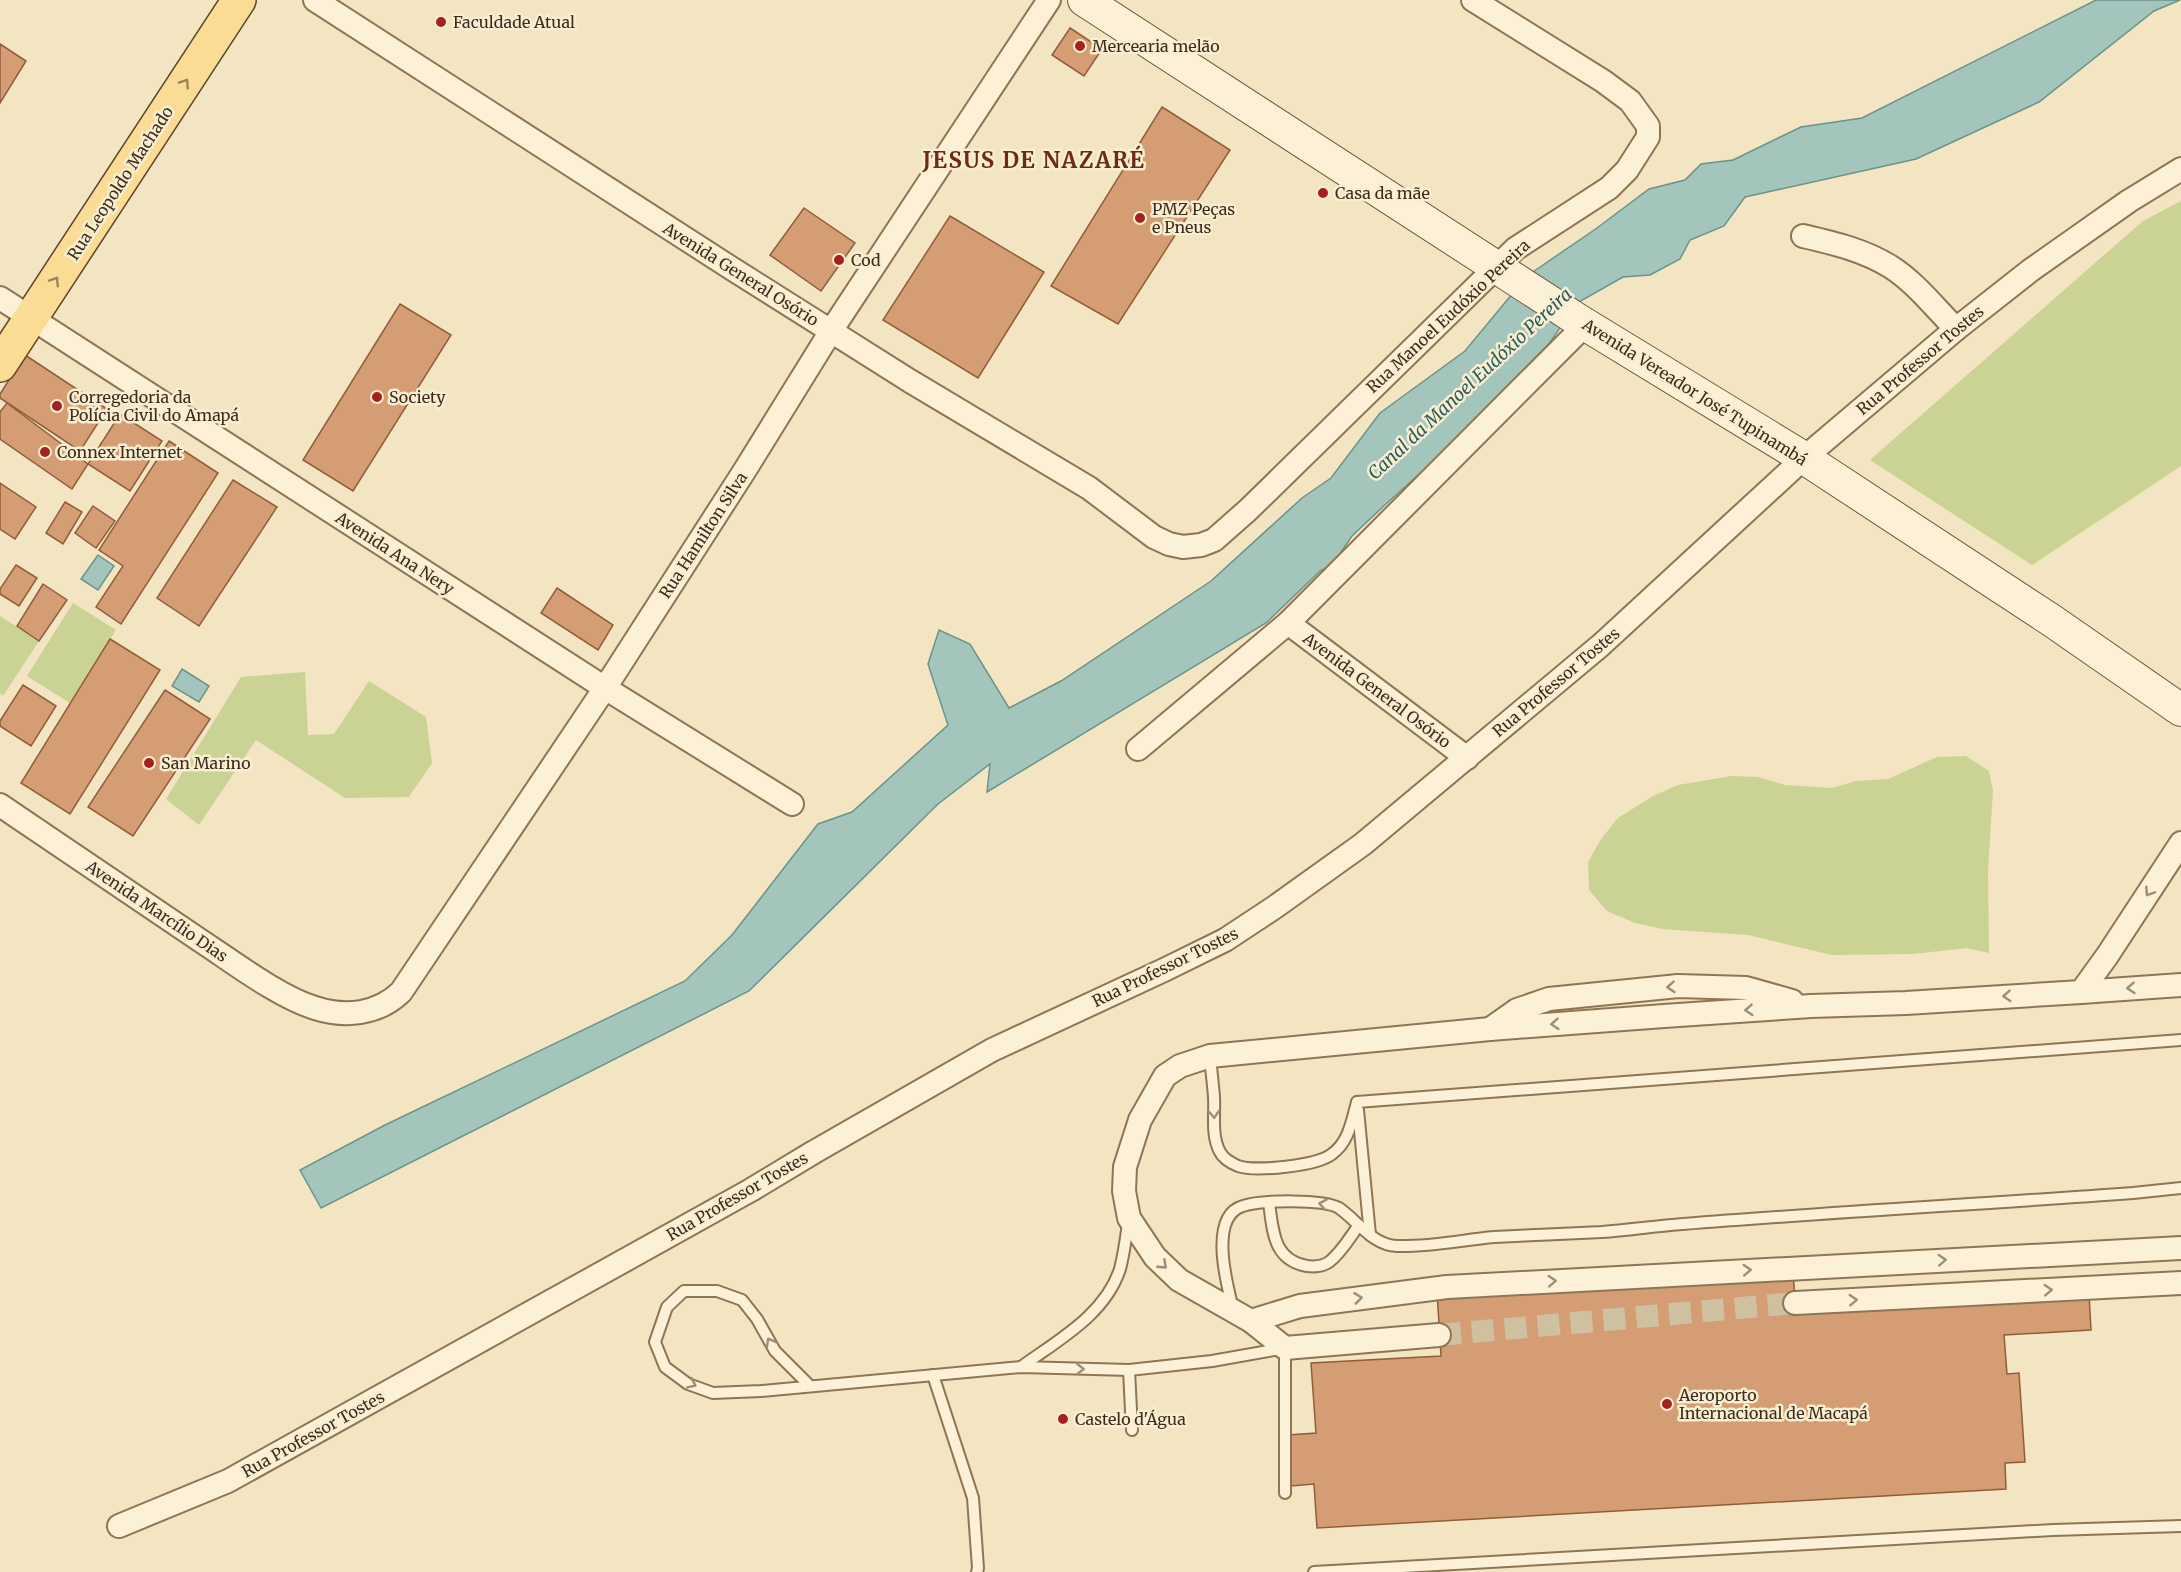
<svg xmlns="http://www.w3.org/2000/svg" width="2181" height="1572" viewBox="0 0 2181 1572" font-family="Merriweather,serif">
<style>
.green{fill:#cad294}
.water{fill:#a4c5bc;stroke:#6a948a;stroke-width:1.5}
.building{fill:#d59d73;stroke:#915d39;stroke-width:1.5}
.lines{fill:none;stroke-linecap:round;stroke-linejoin:round}
.street-tunnel{stroke:#cfc0a0;stroke-width:22;stroke-dasharray:22 11;stroke-linecap:butt}
.lane-casing{stroke:#8f7556;stroke-width:14}
.street-casing{stroke:#8f7556;stroke-width:26}
.secondary-casing{stroke:#715639;stroke-width:34}
.primary-casing{stroke:#5c432b;stroke-width:36}
.lane{stroke:#fcf1d6;stroke-width:10}
.street{stroke:#fcf1d6;stroke-width:22}
.secondary{stroke:#fcf1d6;stroke-width:32}
.primary{stroke:#fadc95;stroke-width:33}
.oneway{stroke:#9c8458}
.oneway2{stroke:#9c8e79}
.poi-dot{fill:#a5201f;stroke:#f9eed2;stroke-width:2}
.labels{text-anchor:middle;stroke-width:5;stroke-linejoin:round;paint-order:stroke}
.poi-label{font-size:16px;fill:#3d2c1c;stroke:#f9eed2;text-anchor:start}
.street-label{font-size:16px;fill:#3d2c1c;stroke:#f9eed2}
.water-label{font-size:18px;font-style:italic;fill:#2a5e5c;stroke:#f9eed2}
.district-label{font-size:22px;font-weight:bold;letter-spacing:1.5px;fill:#6e2a17;stroke:#f9eed2}
</style>
<rect width="100%" height="100%" fill="#f3e5c1"/>
<g class="green">
<polygon points="2181,201 2181,466 2032,565 1870,460 2143,221"/>
<polygon points="73,603 116,630 70,703 27,676"/>
<polygon points="0,616 39,641 3,696 0,693"/>
<polygon points="305,672 308,735 334,734 369,681 426,717 432,763 409,797 345,798 256,740 199,825 166,799 241,677"/>
<polygon points="1966,756 1989,771 1993,791 1988,870 1989,953 1967,948 1913,954 1832,955 1748,935 1662,929 1635,923 1607,911 1589,890 1588,862 1601,839 1618,818 1653,796 1678,785 1731,776 1758,777 1785,785 1832,788 1856,781 1888,779 1937,757"/>
</g>
<g class="water">
<polygon points="2096,0 2180,0 2154,11 2039,102 1916,159 1745,197 1724,226 1690,240 1680,259 1650,275 1623,277 1577,303 1524,380 1386,504 1352,536 1333,564 1320,571 1266,623 987,792 990,764 938,804 749,991 321,1208 300,1170 385,1125 685,981 732,935 818,824 852,812 948,725 928,664 939,630 970,644 1009,708 1061,681 1211,581 1302,498 1331,478 1380,413 1465,351 1527,276 1597,228 1649,189 1685,180 1701,164 1733,160 1801,127 1862,118"/>
<polygon points="98,555 114,566 98,590 81,579"/>
<polygon points="182,669 209,686 199,702 172,686"/>
</g>
<g class="building">
<polygon points="1070,28 1102,49 1084,76 1052,55"/>
<polygon points="0,44 26,61 0,103"/>
<polygon points="1162,107 1230,150 1118,324 1051,286"/>
<polygon points="804,208 855,243 821,291 770,255"/>
<polygon points="950,216 1044,272 978,378 883,320"/>
<polygon points="400,304 451,335 353,491 303,460"/>
<polygon points="25,355 107,409 80,451 0,398 0,394"/>
<polygon points="7,403 88,464 72,489 0,439 0,412"/>
<polygon points="120,414 162,441 130,491 88,464"/>
<polygon points="169,441 218,473 121,624 96,607 123,566 99,550"/>
<polygon points="233,480 277,507 199,626 157,598"/>
<polygon points="0,483 36,507 15,539 0,529"/>
<polygon points="65,502 82,512 63,544 46,533"/>
<polygon points="93,506 115,521 96,548 75,533"/>
<polygon points="16,565 37,578 19,606 0,594 0,589"/>
<polygon points="43,584 67,600 39,641 17,626"/>
<polygon points="557,588 613,625 598,650 541,613"/>
<polygon points="110,639 160,670 70,814 21,783"/>
<polygon points="23,685 56,706 31,746 0,726 0,721"/>
<polygon points="165,690 210,719 133,836 88,807"/>
<polygon points="1793,1272 1796,1311 2089,1294 2091,1330 2004,1335 2007,1374 2019,1373 2025,1462 2005,1463 2006,1489 1317,1528 1314,1484 1291,1486 1288,1435 1316,1433 1311,1363 1441,1356 1437,1292"/>
</g>
<g class="lines">
<polyline class="street-tunnel" points="1439,1335 1795,1303"/>
<defs>
<g id="lane">
<path d="M1210 1056C1211 1069 1213 1083 1214 1097 1215 1114 1211 1136 1220 1152 1223 1158 1231 1163 1238 1166 1255 1172 1317 1166 1332 1154 1349 1142 1352 1120 1357 1102"/>
<polyline points="1357,1102 2181,1040"/>
<polyline points="1358,1110 1370,1235"/>
<path d="M1269 1203C1273 1231 1273 1260 1307 1266 1315 1267 1323 1266 1329 1262 1342 1252 1350 1237 1359 1225"/>
<path d="M1233 1309C1227 1285 1208 1216 1243 1206 1260 1200 1324 1199 1339 1208 1358 1221 1372 1245 1397 1246 1430 1247 1462 1240 1494 1237 1530 1235 1566 1234 1602 1232 1629 1230 1656 1226 1683 1224 1833 1212 1983 1204 2133 1193L2181 1188"/>
<path d="M1021 1367C1058 1340 1105 1315 1120 1269 1124 1254 1126 1238 1128 1223"/>
<polyline points="1129,1370 1132,1430"/>
<polyline points="933,1375 973,1498 978,1568 977,1572"/>
<polyline points="809,1385 775,1351 757,1319 742,1300 717,1291 684,1291 667,1307 655,1342 665,1367 688,1384 713,1393 761,1391 1021,1367 1129,1370 1212,1361 1285,1348 1285,1493"/>
<polyline points="1314,1572 2053,1530 2181,1526"/>
</g>
<g id="street">
<polyline points="315,0 731,268 910,381 1089,488 1154,537 1169,544 1183,547 1201,545 1214,540 1248,510 1515,249 1609,188 1627,170 1648,137 1648,126 1630,101 1603,81 1473,0"/>
<path d="M1803 236C1833 243 1864 250 1891 267 1916 283 1935 308 1956 329"/>
<polyline points="0,298 605,688 792,804"/>
<polyline points="1288,623 1467,758"/>
<polyline points="1138,749 1288,623 1586,324"/>
<path d="M0 805C67 850 134 896 201 941 233 962 279 997 315 1008 346 1018 378 1014 401 992L605 688 745 470 831 331 1049 0"/>
<polyline points="2081,992 2181,985"/>
<polyline points="1490,1029 1517,1010 1549,999 1678,986 1746,988 1792,1001"/>
<polyline points="1795,1303 2181,1283"/>
<polyline points="1251,1321 1300,1306 1447,1287 2181,1248"/>
<polyline points="1439,1335 1285,1348 1251,1321 1179,1280 1155,1257 1129,1218 1124,1191 1125,1167 1140,1120 1165,1076 1180,1066 1210,1056 1490,1029 1664,1016 1811,1006 1906,1003 2081,992 2107,956 2181,843"/>
<polyline points="119,1526 228,1481 751,1190 814,1152 992,1050 1164,970 1225,940 1275,907 1363,844 1601,645 1804,458 1956,329 2031,270 2129,201 2181,169"/>
</g>
<polyline id="secondary" points="1084,0 1578,320 1804,458 2051,620 2181,710"/>
<polyline id="primary" points="0,365 239,0"/>
</defs>
<use href="#lane" class="lane-casing"/>
<use href="#street" class="street-casing"/>
<use href="#secondary" class="secondary-casing"/>
<use href="#primary" class="primary-casing"/>
<use href="#lane" class="lane"/>
<use href="#street" class="street"/>
<use href="#secondary" class="secondary"/>
<use href="#primary" class="primary"/>
</g>
<defs><path id="oneway-chevron" d="M-2-3.5L2.5 0L-2 3.5" fill="none" stroke-width="1.6" stroke-linecap="round" stroke-linejoin="round" transform="scale(1.5)"/></defs>
<g class="oneway">
<use href="#oneway-chevron" transform="translate(185 83) rotate(-57)"/>
<use href="#oneway-chevron" transform="translate(55 281) rotate(-57)"/>
</g>
<g class="oneway2">
<use href="#oneway-chevron" transform="translate(2149 892) rotate(123)"/>
<use href="#oneway-chevron" transform="translate(1671 987) rotate(176)"/>
<use href="#oneway-chevron" transform="translate(2131 988) rotate(176)"/>
<use href="#oneway-chevron" transform="translate(2007 996) rotate(176)"/>
<use href="#oneway-chevron" transform="translate(1749 1010) rotate(176)"/>
<use href="#oneway-chevron" transform="translate(1555 1024) rotate(176)"/>
<use href="#oneway-chevron" transform="translate(1214 1114) rotate(87)"/>
<use href="#oneway-chevron" transform="translate(1323 1204) rotate(-170)"/>
<use href="#oneway-chevron" transform="translate(1942 1260) rotate(-3)"/>
<use href="#oneway-chevron" transform="translate(1163 1265) rotate(43)"/>
<use href="#oneway-chevron" transform="translate(1747 1270) rotate(-3)"/>
<use href="#oneway-chevron" transform="translate(1552 1281) rotate(-3)"/>
<use href="#oneway-chevron" transform="translate(2048 1290) rotate(-3)"/>
<use href="#oneway-chevron" transform="translate(1358 1298) rotate(-7)"/>
<use href="#oneway-chevron" transform="translate(1853 1300) rotate(-3)"/>
<use href="#oneway-chevron" transform="translate(770 1342) rotate(-119)"/>
<use href="#oneway-chevron" transform="translate(1080 1369) rotate(1)"/>
<use href="#oneway-chevron" transform="translate(692 1384) rotate(26)"/>
</g>
<g class="poi-dot">
<circle cx="441" cy="22" r="6"/>
<circle cx="1080" cy="46" r="6"/>
<circle cx="1323" cy="193" r="6"/>
<circle cx="1140" cy="218" r="6"/>
<circle cx="839" cy="260" r="6"/>
<circle cx="377" cy="397" r="6"/>
<circle cx="57" cy="406" r="6"/>
<circle cx="45" cy="452" r="6"/>
<circle cx="149" cy="763" r="6"/>
<circle cx="1667" cy="1404" r="6"/>
<circle cx="1063" cy="1419" r="6"/>
</g>
<g class="labels">
<g class="poi-label">
<text x="453" y="28">Faculdade Atual</text>
<text x="1092" y="52">Mercearia melão</text>
<text x="1335" y="199">Casa da mãe</text>
<text x="1152" y="215">PMZ Peças<tspan x="1152" dy="18">e Pneus</tspan></text>
<text x="851" y="266">Cod</text>
<text x="69" y="403">Corregedoria da<tspan x="69" dy="18">Polícia Civil do Amapá</tspan></text>
<text x="389" y="403">Society</text>
<text x="57" y="458">Connex Internet</text>
<text x="161" y="769">San Marino</text>
<text x="1679" y="1401">Aeroporto<tspan x="1679" dy="18">Internacional de Macapá</tspan></text>
<text x="1075" y="1425">Castelo d'Água</text>
</g>
<g class="street-label">
<text transform="translate(120 183) rotate(-57)" y="6">Rua Leopoldo Machado</text>
<text transform="translate(741 274) rotate(32)" y="6">Avenida General Osório</text>
<text transform="translate(1448 316) rotate(-43)" y="6">Rua Manoel Eudóxio Pereira</text>
<text transform="translate(1920 360) rotate(-40)" y="6">Rua Professor Tostes</text>
<text transform="translate(1695 392) rotate(32)" y="6">Avenida Vereador José Tupinambá</text>
<text transform="translate(703 535) rotate(-57)" y="6">Rua Hamilton Silva</text>
<text transform="translate(395 553) rotate(33)" y="6">Avenida Ana Nery</text>
<text transform="translate(1556 682) rotate(-40)" y="6">Rua Professor Tostes</text>
<text transform="translate(1377 690) rotate(37)" y="6">Avenida General Osório</text>
<text transform="translate(157 911) rotate(34)" y="6">Avenida Marcílio Dias</text>
<text transform="translate(1165 967) rotate(-26)" y="6">Rua Professor Tostes</text>
<text transform="translate(737 1196) rotate(-30)" y="6">Rua Professor Tostes</text>
<text transform="translate(313 1434) rotate(-29)" y="6">Rua Professor Tostes</text>
</g>
<g class="water-label">
<text transform="translate(1470 384) rotate(-43)" y="6">Canal da Manoel Eudóxio Pereira</text>
</g>
<g class="district-label">
<text x="1034" y="168">JESUS DE NAZARÉ</text>
</g>
</g>
</svg>
